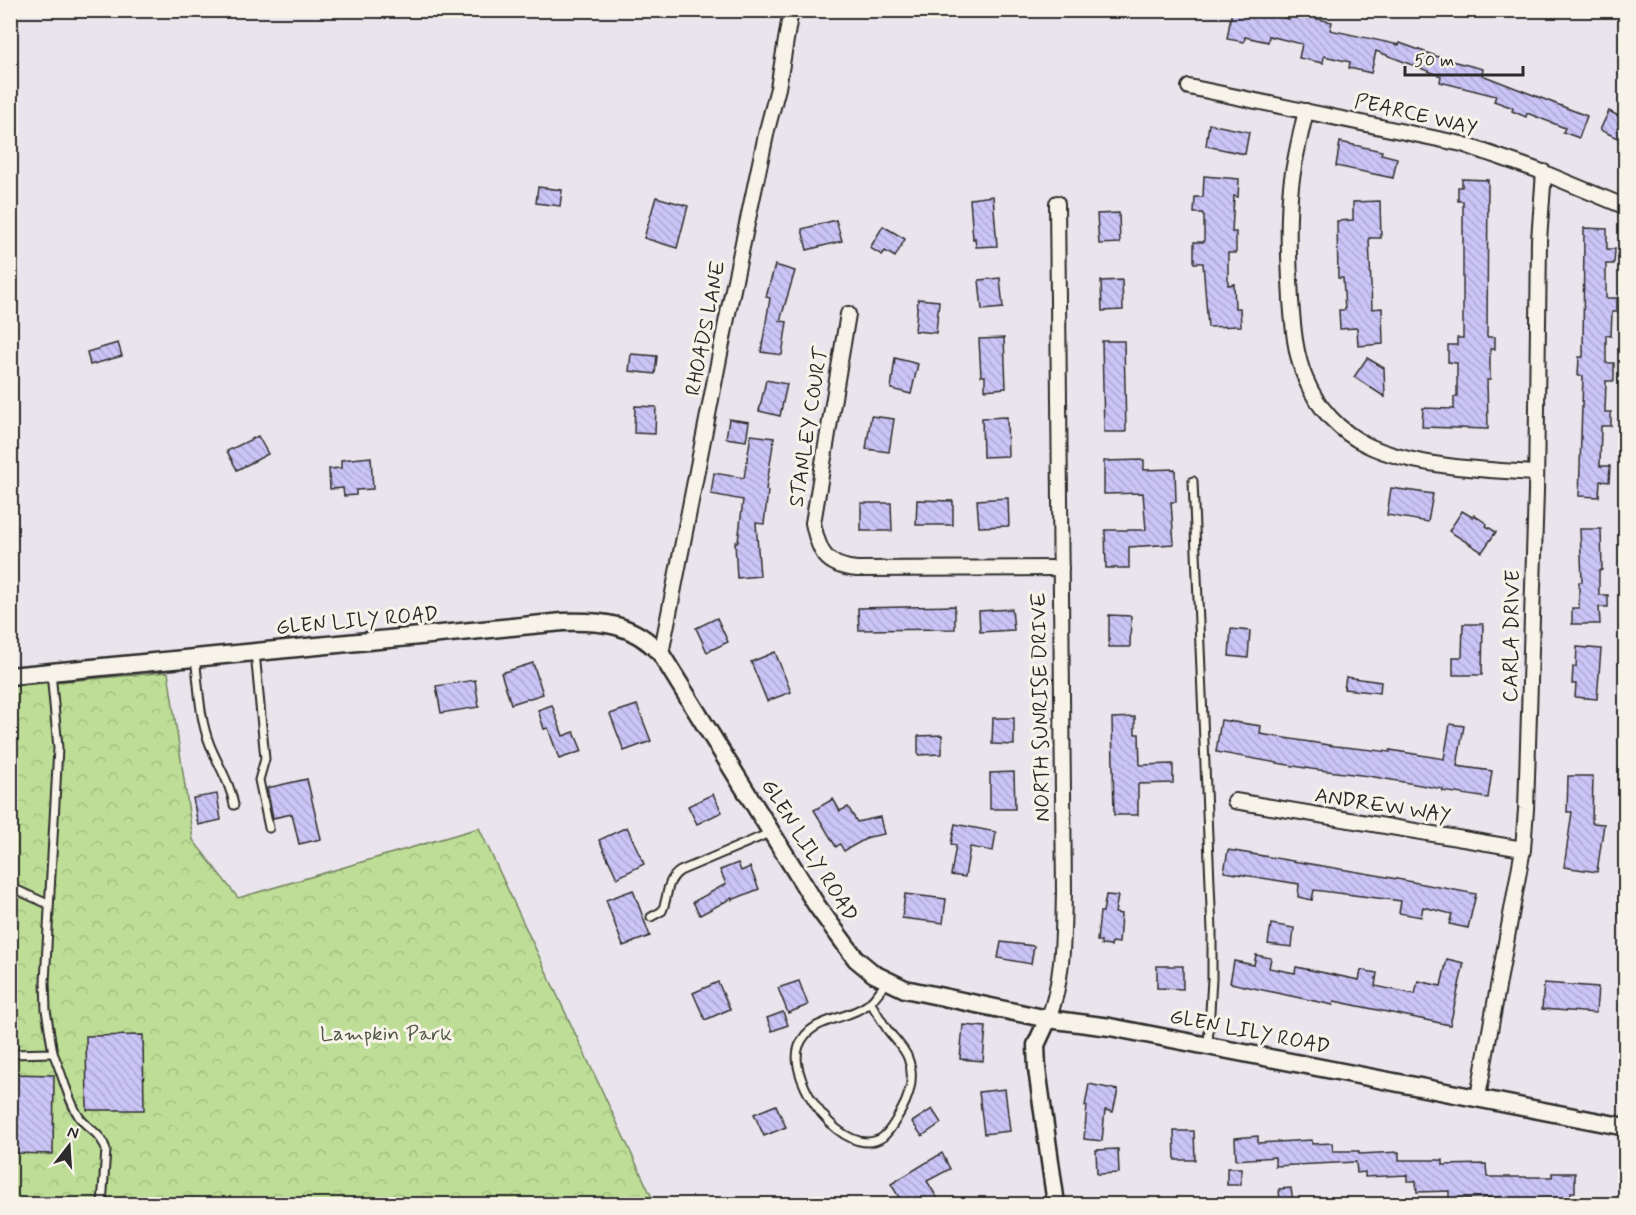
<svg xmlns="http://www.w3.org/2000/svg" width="1636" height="1215" viewBox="0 0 1636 1215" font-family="Mynerve,sans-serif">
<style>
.forest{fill:url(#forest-crowns);stroke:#748461;stroke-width:1.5}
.building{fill:url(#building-back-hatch);stroke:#2b2b2b;stroke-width:1.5}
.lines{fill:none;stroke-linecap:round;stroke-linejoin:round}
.service-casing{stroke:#2b2b2b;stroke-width:11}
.minor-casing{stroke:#2b2b2b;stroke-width:18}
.tertiary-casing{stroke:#2b2b2b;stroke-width:21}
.service{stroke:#f7f3e8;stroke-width:7}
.minor{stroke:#f7f3e8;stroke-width:14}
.tertiary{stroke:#f7f3e8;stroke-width:16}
.labels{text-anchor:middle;stroke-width:6;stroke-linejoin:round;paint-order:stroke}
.street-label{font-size:21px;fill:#2b2b2b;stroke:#f7f3e8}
.park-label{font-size:21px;fill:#505846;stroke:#f7f3e8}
</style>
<defs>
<pattern id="forest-crowns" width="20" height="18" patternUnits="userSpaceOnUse" patternTransform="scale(1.5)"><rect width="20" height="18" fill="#bede97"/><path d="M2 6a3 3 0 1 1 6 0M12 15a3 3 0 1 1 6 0" fill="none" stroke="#a3bf82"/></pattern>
<pattern id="building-back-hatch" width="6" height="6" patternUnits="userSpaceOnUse" patternTransform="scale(1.5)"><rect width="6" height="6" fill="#cbc4f6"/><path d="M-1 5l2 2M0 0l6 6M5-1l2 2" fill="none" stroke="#aea9d3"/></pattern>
</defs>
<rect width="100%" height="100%" fill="#eae5ec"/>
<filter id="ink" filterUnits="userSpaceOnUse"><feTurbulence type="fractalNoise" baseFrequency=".0167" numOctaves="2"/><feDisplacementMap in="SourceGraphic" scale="12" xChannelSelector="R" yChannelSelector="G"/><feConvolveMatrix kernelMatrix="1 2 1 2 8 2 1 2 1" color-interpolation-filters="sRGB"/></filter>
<g filter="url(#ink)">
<polygon class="forest" points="168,672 193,840 238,898 479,828 655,1204 11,1204 11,686"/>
<g class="building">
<polygon points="1232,10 1246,10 1289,19 1290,13 1332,22 1330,30 1399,45 1400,43 1444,59 1483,69 1482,75 1587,116 1579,138 1563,132 1565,128 1527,113 1526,117 1512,111 1513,108 1494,101 1496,96 1440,82 1441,76 1376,51 1371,73 1349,68 1350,62 1324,56 1323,63 1299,58 1302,44 1269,36 1268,42 1245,37 1244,42 1227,39"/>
<polygon points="1609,111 1626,120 1626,142 1600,130"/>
<polygon points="1209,124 1249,132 1245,154 1206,146"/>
<polygon points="1340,142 1382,151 1381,154 1397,158 1393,178 1336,166"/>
<polygon points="1204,176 1239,179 1238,197 1234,196 1232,232 1236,232 1236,253 1228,253 1228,285 1234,284 1235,308 1240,308 1241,326 1208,327 1203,263 1194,263 1194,242 1204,242 1204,216 1202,213 1194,213 1195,197 1203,197"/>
<polygon points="1462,179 1488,180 1487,337 1495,337 1495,349 1490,349 1490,380 1487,380 1488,429 1422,427 1423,408 1454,409 1454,397 1457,397 1457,363 1448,362 1448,345 1457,345 1457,338 1463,338 1463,201 1458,201 1458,187 1462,187"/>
<polygon points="538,187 562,190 560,206 536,203"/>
<polygon points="993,196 997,246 976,247 975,238 973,239 970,199"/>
<polygon points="656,197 688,206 677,248 644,238"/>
<polygon points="1380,201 1381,238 1369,238 1372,309 1382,308 1383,344 1358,346 1357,328 1340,329 1339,310 1345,310 1343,278 1338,278 1337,221 1353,220 1353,202"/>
<polygon points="1119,213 1120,243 1099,244 1097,214"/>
<polygon points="836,220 842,241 807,250 802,229"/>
<polygon points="883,226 905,239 895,257 885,251 882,255 870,248"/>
<polygon points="1584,228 1607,229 1607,249 1615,249 1614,264 1606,264 1606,298 1617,298 1617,312 1612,312 1611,336 1606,335 1606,363 1614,363 1614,381 1606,381 1605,412 1611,412 1611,426 1601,426 1600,466 1610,466 1609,482 1600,481 1599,497 1579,496 1583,376 1578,376 1579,357 1583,357"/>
<polygon points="775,265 795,271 780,321 787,322 782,355 761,352 770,298 766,297"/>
<polygon points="1000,278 1003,308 982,310 979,280"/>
<polygon points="1122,280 1123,310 1102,311 1101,281"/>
<polygon points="918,299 939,301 936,333 915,331"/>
<polygon points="1004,338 1006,388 985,390 985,376 981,376 979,339"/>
<polygon points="1102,341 1124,341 1126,432 1104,432"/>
<polygon points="118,343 122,356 90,365 87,352"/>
<polygon points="631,354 657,356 655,374 629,371"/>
<polygon points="895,358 918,364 911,394 891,389"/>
<polygon points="1367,358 1384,368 1385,397 1354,377"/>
<polygon points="766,380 787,384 780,416 759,411"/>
<polygon points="635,406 656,407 655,434 634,433"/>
<polygon points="871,416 894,419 889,452 866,449"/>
<polygon points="1007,417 1008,456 983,457 982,418"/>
<polygon points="729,419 749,422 746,441 726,438"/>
<polygon points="751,435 774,438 766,490 768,491 764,524 756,523 760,576 737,578 735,542 738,542 743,500 711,494 714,473 744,478"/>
<polygon points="258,436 268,454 237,470 227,451"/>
<polygon points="371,457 373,489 356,490 356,495 344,496 343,488 330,489 329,469 341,468 341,460"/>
<polygon points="1144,460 1144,470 1175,469 1176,502 1171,502 1174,544 1129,547 1129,568 1106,568 1105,530 1146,530 1143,493 1104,494 1104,461"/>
<polygon points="1391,488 1433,494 1428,522 1387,515"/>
<polygon points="1008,498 1009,526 979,527 977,500"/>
<polygon points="917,500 953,501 953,525 916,525"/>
<polygon points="861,503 891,503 892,531 861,531"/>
<polygon points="1462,511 1472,517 1474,515 1487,524 1486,526 1496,532 1482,552 1449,531"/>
<polygon points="1580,529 1601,529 1602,570 1599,571 1599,595 1608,595 1608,607 1599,607 1600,624 1572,624 1572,608 1579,608 1579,582 1582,582"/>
<polygon points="955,606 955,629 859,630 858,608"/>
<polygon points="1012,609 1014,630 980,632 979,611"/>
<polygon points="1109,615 1131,616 1130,647 1109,647"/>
<polygon points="717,618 728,642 707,652 696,628"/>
<polygon points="1463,624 1483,624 1482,675 1453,675 1453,657 1462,657"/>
<polygon points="1231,629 1250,631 1248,658 1229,656"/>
<polygon points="1577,647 1601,649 1597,699 1575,697 1576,684 1572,684 1573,667 1576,667"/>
<polygon points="775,652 791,692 767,701 751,662"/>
<polygon points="533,663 543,694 511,704 501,673"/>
<polygon points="1346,677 1381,682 1380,693 1344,689"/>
<polygon points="475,680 479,707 441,713 436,686"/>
<polygon points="552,705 563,736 574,732 582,751 559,759 548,728 544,729 538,710"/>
<polygon points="637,705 651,741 624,751 610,714"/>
<polygon points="1135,717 1135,734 1139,734 1140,765 1173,764 1173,783 1138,784 1138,815 1114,815 1112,718"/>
<polygon points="993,718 1014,718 1014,745 992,744"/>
<polygon points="1221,720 1261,726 1260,734 1335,746 1390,752 1390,750 1444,759 1450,724 1464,726 1457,766 1492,771 1488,798 1442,791 1443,789 1369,776 1311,769 1216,752"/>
<polygon points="942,735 942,754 918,755 918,736"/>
<polygon points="1014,772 1015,809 990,809 990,773"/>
<polygon points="1568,776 1593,776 1592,823 1604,824 1597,872 1564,867 1572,812 1567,812"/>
<polygon points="307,779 321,839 299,844 292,814 273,818 267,788"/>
<polygon points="217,794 221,820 198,825 193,798"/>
<polygon points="713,794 722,812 697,824 688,806"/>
<polygon points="833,799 840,811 848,807 857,822 880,817 884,834 869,837 844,851 840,844 836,847 814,810"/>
<polygon points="955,824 996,832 993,851 970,847 965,877 951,875 956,845 951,844"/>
<polygon points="627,827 644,864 617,878 599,840"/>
<polygon points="1228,850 1376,875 1476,894 1468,928 1449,924 1452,914 1423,907 1421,917 1399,913 1401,901 1314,890 1312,900 1298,897 1299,884 1224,872"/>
<polygon points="738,863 741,871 750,867 759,889 732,900 732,898 700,915 693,902 726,884 720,870"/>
<polygon points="633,890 650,936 623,946 606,900"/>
<polygon points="905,894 946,899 943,923 902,918"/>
<polygon points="1106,895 1118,896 1115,913 1121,914 1119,943 1112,942 1111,946 1101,945 1101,941 1097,941 1100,912 1103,912"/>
<polygon points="1271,924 1294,928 1292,947 1268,944"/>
<polygon points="1001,942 1034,946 1031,964 998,958"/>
<polygon points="1256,955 1271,958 1269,968 1295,973 1296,967 1359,980 1361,970 1377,973 1375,986 1415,994 1418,981 1441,986 1447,959 1464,963 1450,1025 1334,1001 1333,1005 1230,983 1234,961 1254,965"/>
<polygon points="1157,966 1183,966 1183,989 1157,988"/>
<polygon points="799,981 808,1005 788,1013 778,988"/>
<polygon points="718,982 730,1009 705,1020 693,993"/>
<polygon points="1544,983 1598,987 1596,1013 1542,1009"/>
<polygon points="783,1012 788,1025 772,1031 767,1018"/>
<polygon points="963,1025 986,1027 983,1061 960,1059"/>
<polygon points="143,1035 144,1110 87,1110 86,1036"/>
<polygon points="10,1074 54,1075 53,1154 10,1153"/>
<polygon points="1089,1084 1118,1090 1113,1112 1105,1110 1102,1141 1084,1139 1087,1106 1085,1106"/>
<polygon points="1005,1089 1010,1131 984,1134 979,1092"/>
<polygon points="776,1105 786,1127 764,1136 754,1114"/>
<polygon points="932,1109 941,1123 922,1136 912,1122"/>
<polygon points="1174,1131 1194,1131 1195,1160 1175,1160"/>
<polygon points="1258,1136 1258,1143 1312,1140 1312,1144 1332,1143 1333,1151 1359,1151 1359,1154 1399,1152 1399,1160 1443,1160 1443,1165 1486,1164 1487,1177 1552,1177 1552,1173 1575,1173 1575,1192 1571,1192 1571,1204 1552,1204 1552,1200 1501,1200 1501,1197 1449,1199 1449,1191 1417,1192 1416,1181 1407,1181 1407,1175 1365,1177 1365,1172 1357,1173 1356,1162 1275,1166 1275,1157 1236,1160 1235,1138"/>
<polygon points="1118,1149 1119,1173 1097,1174 1096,1150"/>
<polygon points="942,1153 950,1169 927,1181 941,1204 903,1204 891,1184"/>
<rect x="1227" y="1168" width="14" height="17"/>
<polygon points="1291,1188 1293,1201 1280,1202 1279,1189"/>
</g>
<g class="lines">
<defs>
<g id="service">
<polyline points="1193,481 1212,931 1212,979 1208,1045"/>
<polyline points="255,652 265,759 259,780 269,828"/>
<path d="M195 658C199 686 199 718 210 745 218 765 230 782 234 805"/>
<polyline points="10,887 48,904"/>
<path d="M651 917 662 911C669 896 665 881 680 871L772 832"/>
<path d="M870 1002C876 1011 881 1020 887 1029 894 1039 904 1047 908 1058 915 1076 910 1095 901 1111 896 1120 891 1130 883 1137 845 1163 786 1080 799 1046 810 1017 845 1021 867 1005 875 999 881 989 887 981"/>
<path d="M53 1053C62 1072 69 1104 80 1118 89 1130 102 1134 106 1150L102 1204"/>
<polyline points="10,1054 53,1053 46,1010 45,982 58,748 51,672"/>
</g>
<g id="minor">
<polyline points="1189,87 1462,144 1537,170 1626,207"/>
<path d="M1306 111C1300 136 1294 161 1291 186 1287 224 1289 263 1291 300 1293 327 1295 355 1306 380 1317 407 1340 432 1367 445 1412 467 1486 470 1536 473"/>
<path d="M848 314 813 523C819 552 825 566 857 569L1061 568"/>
<polyline points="661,654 728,313 767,130 778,88 791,10"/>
<polyline points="1235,801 1523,849"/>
<path d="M1048 1019C1064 980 1063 933 1064 891L1057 203"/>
<polyline points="1478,1097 1523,849 1526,809 1536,491 1539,240 1544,172"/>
</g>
<g id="tertiary">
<path d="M10 676 563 622C603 621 633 623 661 654L817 906 856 959 874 974 905 989 1048 1019 1110 1027 1626 1127"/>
<polyline points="1048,1019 1036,1045 1037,1069 1056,1204"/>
</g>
</defs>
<use href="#service" class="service-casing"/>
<use href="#minor" class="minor-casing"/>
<use href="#tertiary" class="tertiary-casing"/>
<use href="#service" class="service"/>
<use href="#minor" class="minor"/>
<use href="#tertiary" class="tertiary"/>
</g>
</g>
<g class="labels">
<g class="street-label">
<text transform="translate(1416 114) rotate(13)" y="7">PEARCE WAY</text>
<text transform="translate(705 328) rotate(-79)" y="7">RHOADS LANE</text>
<text transform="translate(808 427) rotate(-81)" y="7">STANLEY COURT</text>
<text transform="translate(357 620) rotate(-5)" y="7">GLEN LILY ROAD</text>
<text transform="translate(1511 636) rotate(-89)" y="7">CARLA DRIVE</text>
<text transform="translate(1040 707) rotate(-91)" y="7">NORTH SUNRISE DRIVE</text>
<text transform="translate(1383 805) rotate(9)" y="7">ANDREW WAY</text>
<text transform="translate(810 850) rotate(58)" y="7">GLEN LILY ROAD</text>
<text transform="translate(1250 1031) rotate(11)" y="7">GLEN LILY ROAD</text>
</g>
<g class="park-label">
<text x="386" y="1040">Lampkin Park</text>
</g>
</g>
<rect width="1636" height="1215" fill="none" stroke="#f7f3e8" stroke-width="36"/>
<rect x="18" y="18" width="1600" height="1179" fill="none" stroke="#2b2b2b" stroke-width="2" filter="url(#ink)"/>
<g transform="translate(69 1146) rotate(17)" stroke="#f7f3e8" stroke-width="4.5" paint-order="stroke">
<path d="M0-4.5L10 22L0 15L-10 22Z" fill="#2b2b2b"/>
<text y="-9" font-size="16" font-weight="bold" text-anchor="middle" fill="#2b2b2b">N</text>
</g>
<path d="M1405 66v9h118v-9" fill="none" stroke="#2b2b2b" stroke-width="3"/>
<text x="1414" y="66" font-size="18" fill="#2b2b2b" stroke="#f7f3e8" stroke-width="4.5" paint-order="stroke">50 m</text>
</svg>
